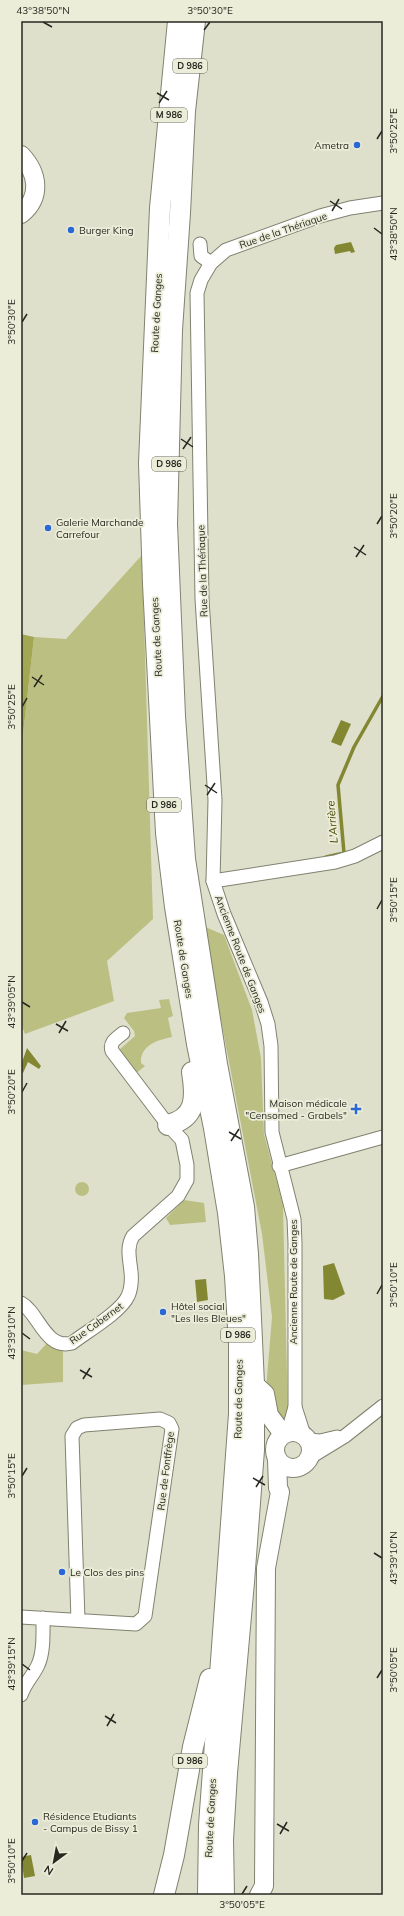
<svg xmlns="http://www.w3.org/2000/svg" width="404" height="1916" viewBox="0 0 404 1916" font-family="Mulish,sans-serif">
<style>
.green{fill:#bcbf82}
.forest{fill:#a3a652}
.water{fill:#848732}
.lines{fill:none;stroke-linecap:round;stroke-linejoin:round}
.stream{stroke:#848732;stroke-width:3.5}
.street-casing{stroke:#80826f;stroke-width:15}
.secondary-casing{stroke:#80826f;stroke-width:20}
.primary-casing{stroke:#80826f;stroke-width:22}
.street{stroke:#fff;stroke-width:13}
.secondary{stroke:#fff;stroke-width:18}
.primary{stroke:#fff;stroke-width:20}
.ticks{fill:none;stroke:#272820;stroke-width:1.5}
.poi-dot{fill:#2a68d6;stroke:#ecedd9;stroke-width:1.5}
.labels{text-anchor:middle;stroke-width:3.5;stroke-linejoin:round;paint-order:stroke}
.shield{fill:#ecedd9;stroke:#626358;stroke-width:1}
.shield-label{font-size:9px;font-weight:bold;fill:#272820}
.poi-label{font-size:10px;fill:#272820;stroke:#ecedd9;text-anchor:start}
.street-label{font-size:10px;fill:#272820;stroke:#ecedd9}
.water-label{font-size:11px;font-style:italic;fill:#464704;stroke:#ecedd9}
.neatline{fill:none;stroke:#272820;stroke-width:1.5}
.ticks-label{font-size:10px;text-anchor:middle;fill:#272820}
</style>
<rect width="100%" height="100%" fill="#dee0cc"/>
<g class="green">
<polygon points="142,555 153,919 107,961 114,1001 25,1034 21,1024 21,752 34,637 66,639"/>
<polygon points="203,926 224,935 252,1010 261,1058 264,1134 283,1205 288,1419 280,1420 266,1389 272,1317 262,1234"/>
<path d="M169 999 173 1016 168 1018 172 1037C158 1040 140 1045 141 1063L145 1066 135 1074 119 1050 135 1036 134 1031 124 1018 127 1013 161 1008 159 1000Z"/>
<circle cx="82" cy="1189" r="7"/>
<polygon points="184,1200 204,1203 206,1222 170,1225 166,1218"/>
<polygon points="48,1342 63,1349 63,1382 21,1385 21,1350 37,1354"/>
</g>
<polygon class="forest" points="21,634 34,637 21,752"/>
<g class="water">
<polygon points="351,242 355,252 351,253 350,251 335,254 334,248 336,245"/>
<polygon points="341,720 351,724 341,746 331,742"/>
<polygon points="27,1048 41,1066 39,1069 28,1062 23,1073 21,1072 21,1065"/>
<polygon points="334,1263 345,1294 333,1300 324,1299 323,1266"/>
<polygon points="206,1279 208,1300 197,1302 195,1280"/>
<polygon points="31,1855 35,1876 24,1878 21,1857"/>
</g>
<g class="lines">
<polyline class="stream" points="326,857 344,853 338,785 354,747 383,696"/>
<defs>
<g id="street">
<polyline points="200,244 201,256 211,263"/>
<polyline points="213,881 335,862 355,856 383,842"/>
<polyline points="279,1166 383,1137"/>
<path d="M21 1303C39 1313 45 1350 72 1343 86 1332 121 1312 128 1296 131 1290 132 1279 131 1272 130 1260 126 1247 133 1236L178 1196 187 1180V1165L182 1140 168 1125 112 1051C109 1042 117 1038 123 1033"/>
<polyline points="295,1407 304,1435"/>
<polyline points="288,1432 295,1407 295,1243 294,1219 272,1132 271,1046 268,1024 261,1002 224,914 213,881 215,800 202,599 197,293 201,280 211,263 226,250 320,216 350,208 383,203"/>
<polyline points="308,1440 320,1441 337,1437"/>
<polyline points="309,1458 345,1436 383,1406"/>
<polyline points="21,1617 136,1624 145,1616 172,1429 169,1423 160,1419 84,1425 77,1428 72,1436 78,1620"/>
<path d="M21 1695C26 1681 33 1676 38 1665 44 1652 43 1633 43 1618"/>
</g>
<g id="secondary">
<path d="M21 155C38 173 42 197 21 214"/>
<polyline points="254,1384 265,1394 269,1415 283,1434"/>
<circle cx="293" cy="1450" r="18"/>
<polyline points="259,1895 264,1886 266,1568 280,1492 278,1488 277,1460"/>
</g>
<g id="primary">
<polyline points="178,21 160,208 149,463 153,584 166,833 175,907 197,1044 214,1128 228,1213 235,1276 239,1344 239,1414 209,1825 208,1895"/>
<polyline points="195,21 185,111 180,213 172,330 167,524 175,716 185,859 217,1064 244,1207 248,1254 254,1384 254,1450 244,1582 227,1773 223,1840 224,1895"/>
<path d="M168 1125C197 1118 196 1097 192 1072"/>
<polyline points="164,1895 174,1855 193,1747 210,1679"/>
</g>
</defs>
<use href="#street" class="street-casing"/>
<use href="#secondary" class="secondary-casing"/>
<use href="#primary" class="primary-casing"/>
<use href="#street" class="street"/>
<use href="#secondary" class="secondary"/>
<use href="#primary" class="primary"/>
</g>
<path class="ticks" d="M43 22 52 27M204 30 210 22M157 93 169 100M159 103 167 91M377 139 382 131M330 201 342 209M332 211 339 199M374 228 382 234M22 322 27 314M181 439 193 447M183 449 191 437M377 524 382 516M354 547 366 555M356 557 364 545M32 677 44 685M34 687 42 675M22 707 27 698M205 785 217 793M207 795 215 783M377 909 382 900M22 1002 30 1007M56 1024 68 1031M59 1033 66 1021M22 1092 27 1083M229 1132 241 1139M231 1141 239 1129M377 1294 382 1285M22 1333 30 1339M80 1370 92 1377M83 1379 90 1368M22 1476 27 1468M253 1478 265 1485M256 1487 263 1476M374 1553 382 1558M22 1664 30 1670M377 1678 382 1670M105 1716 116 1723M107 1726 114 1714M277 1824 289 1831M280 1834 287 1822M22 1861 27 1853M242 1894 247 1886"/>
<g class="poi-dot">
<circle cx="357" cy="145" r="4"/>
<circle cx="71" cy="230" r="4"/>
<circle cx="48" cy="528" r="4"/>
<path d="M354 1103h4v4h4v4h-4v4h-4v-4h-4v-4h4z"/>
<circle cx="163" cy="1312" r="4"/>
<circle cx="62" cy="1572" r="4"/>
<circle cx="35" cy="1822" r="4"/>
</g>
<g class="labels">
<g class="shield">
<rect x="173" y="59" width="34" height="14" rx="3"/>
<rect x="151" y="108" width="36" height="14" rx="3"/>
<rect x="152" y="457" width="34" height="14" rx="3"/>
<rect x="147" y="798" width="34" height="14" rx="3"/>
<rect x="221" y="1328" width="34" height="14" rx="3"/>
<rect x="173" y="1754" width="34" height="14" rx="3"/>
</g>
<g class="shield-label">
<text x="190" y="69">D 986</text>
<text x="169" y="118">M 986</text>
<text x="169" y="467">D 986</text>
<text x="164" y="808">D 986</text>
<text x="238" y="1338">D 986</text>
<text x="190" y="1764">D 986</text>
</g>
<g class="poi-label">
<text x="349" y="149" text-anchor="end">Ametra</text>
<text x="79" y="234">Burger King</text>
<text x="56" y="526">Galerie Marchande<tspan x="56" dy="12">Carrefour</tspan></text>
<text x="347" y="1107" text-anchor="end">Maison médicale<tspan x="347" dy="12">"Censomed - Grabels"</tspan></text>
<text x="171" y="1310">Hôtel social<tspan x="171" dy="12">"Les Iles Bleues"</tspan></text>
<text x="70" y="1576">Le Clos des pins</text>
<text x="43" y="1820">Résidence Etudiants<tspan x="43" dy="12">- Campus de Bissy 1</tspan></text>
</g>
<g class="street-label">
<text transform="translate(283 230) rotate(-19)" y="4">Rue de la Thériaque</text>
<text transform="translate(156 313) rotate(-87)" y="4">Route de Ganges</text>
<text transform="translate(202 571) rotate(-92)" y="4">Rue de la Thériaque</text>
<text transform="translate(156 637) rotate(-93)" y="4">Route de Ganges</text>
<text transform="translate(241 954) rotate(69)" y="4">Ancienne Route de Ganges</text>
<text transform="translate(184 959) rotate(81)" y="4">Route de Ganges</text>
<text transform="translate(293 1282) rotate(-90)" y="4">Ancienne Route de Ganges</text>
<text transform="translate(96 1323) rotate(-36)" y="4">Rue Cabernet</text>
<text transform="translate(238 1399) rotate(-89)" y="4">Route de Ganges</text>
<text transform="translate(165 1471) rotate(-83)" y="4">Rue de Fontfrège</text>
<text transform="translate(210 1818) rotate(-87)" y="4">Route de Ganges</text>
</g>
<g class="water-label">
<text transform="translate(332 822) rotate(-95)" y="4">L'Arrière</text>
</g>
</g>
<rect width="404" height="1916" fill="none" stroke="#ecedd9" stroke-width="44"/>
<g transform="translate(54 1862) rotate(212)" stroke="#ecedd9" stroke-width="3" paint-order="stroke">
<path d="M0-3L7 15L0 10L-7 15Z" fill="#272820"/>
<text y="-6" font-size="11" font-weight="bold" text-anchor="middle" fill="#272820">N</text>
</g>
<rect x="22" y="22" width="360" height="1872" class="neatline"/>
<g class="ticks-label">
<text x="43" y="14">43°38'50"N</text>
<text x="210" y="14">3°50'30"E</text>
<text transform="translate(393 131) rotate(-90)" y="4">3°50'25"E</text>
<text transform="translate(393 234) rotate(-90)" y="4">43°38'50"N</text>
<text transform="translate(11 322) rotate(-90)" y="4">3°50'30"E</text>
<text transform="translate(393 516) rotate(-90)" y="4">3°50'20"E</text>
<text transform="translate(11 707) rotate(-90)" y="4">3°50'25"E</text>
<text transform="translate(393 900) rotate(-90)" y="4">3°50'15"E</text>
<text transform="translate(11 1002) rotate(-90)" y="4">43°39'05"N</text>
<text transform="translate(11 1092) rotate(-90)" y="4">3°50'20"E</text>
<text transform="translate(393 1285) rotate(-90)" y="4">3°50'10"E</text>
<text transform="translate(11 1333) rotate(-90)" y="4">43°39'10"N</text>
<text transform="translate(11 1476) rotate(-90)" y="4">3°50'15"E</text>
<text transform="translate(393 1558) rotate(-90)" y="4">43°39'10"N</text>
<text transform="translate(11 1664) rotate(-90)" y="4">43°39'15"N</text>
<text transform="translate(393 1670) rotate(-90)" y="4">3°50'05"E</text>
<text transform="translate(11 1861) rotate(-90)" y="4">3°50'10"E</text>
<text x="242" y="1908">3°50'05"E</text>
</g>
</svg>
